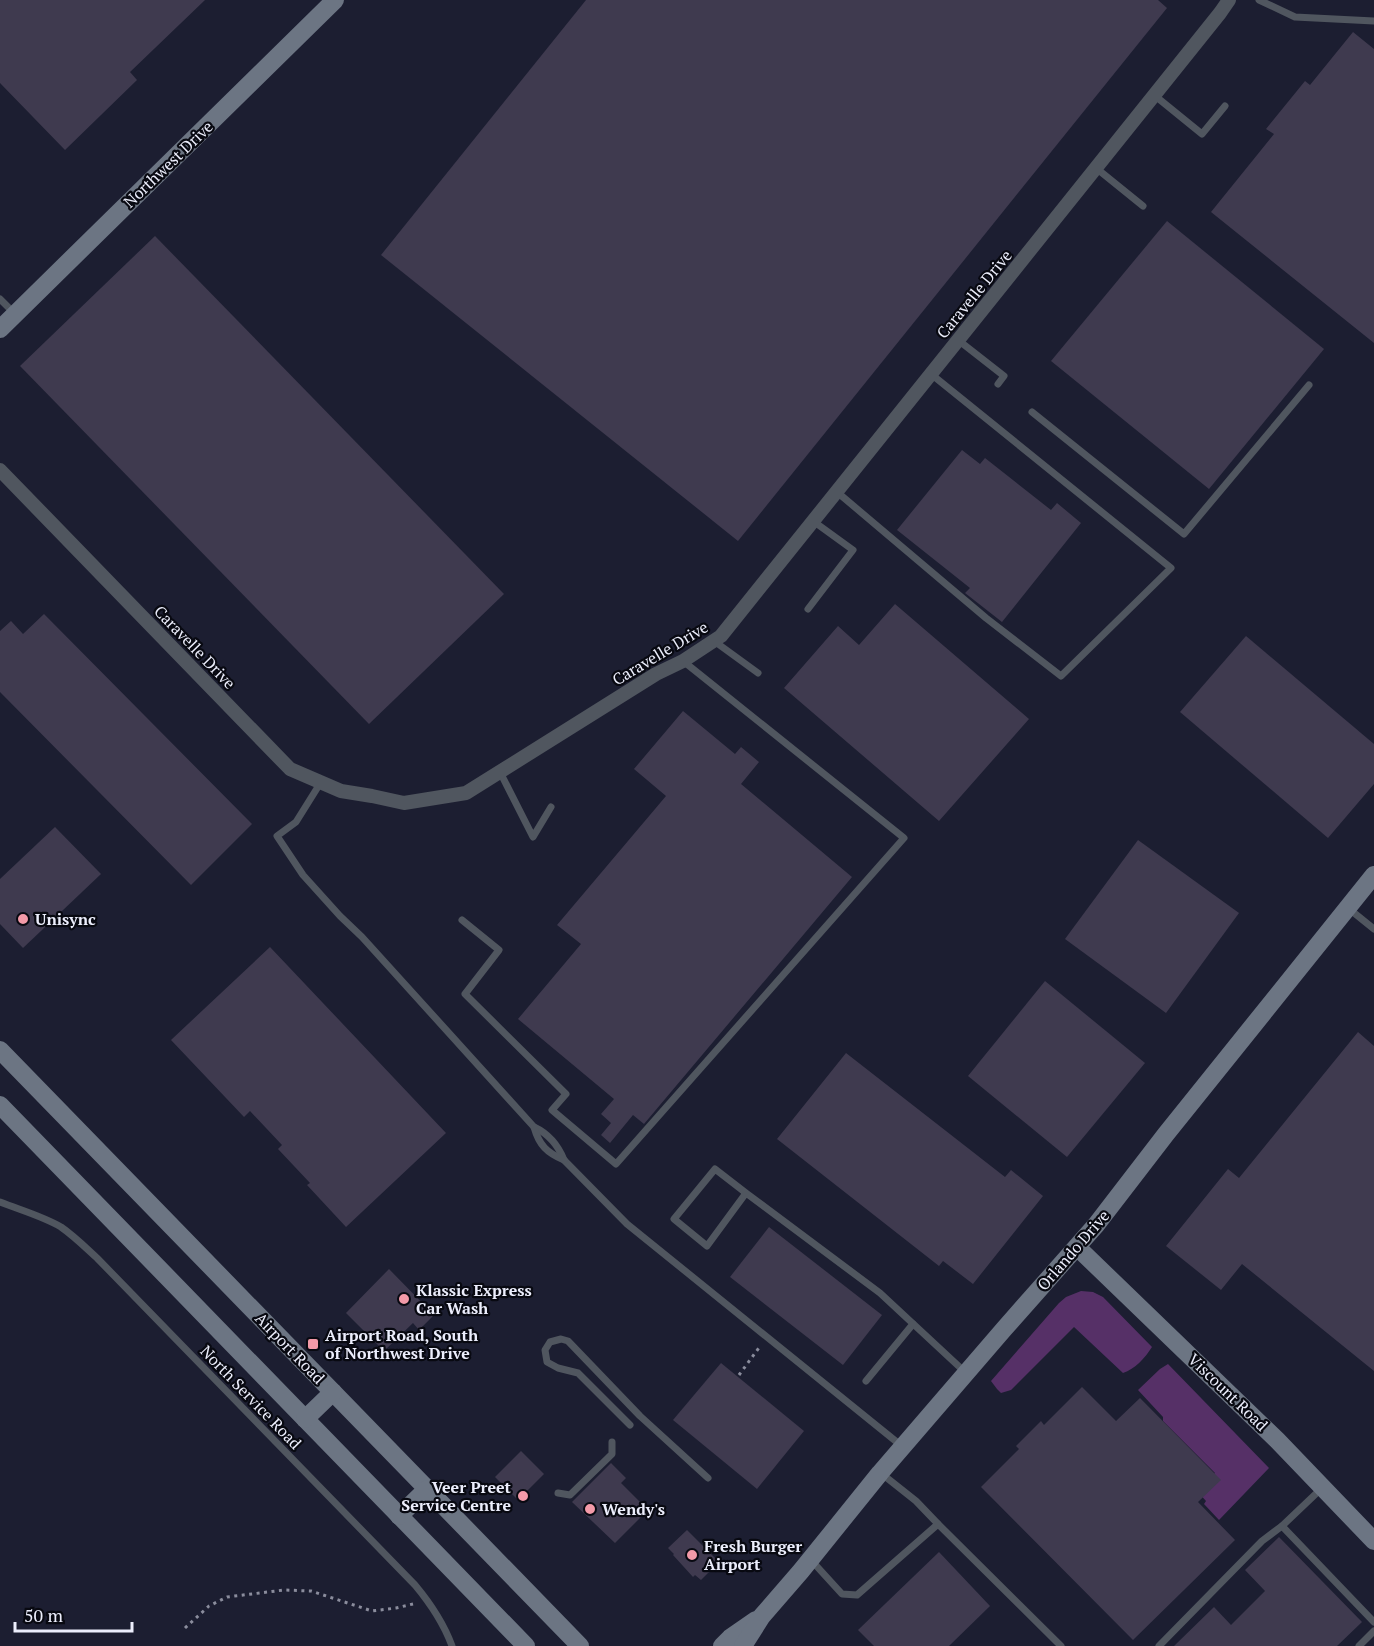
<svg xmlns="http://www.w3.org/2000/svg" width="1374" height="1646" viewBox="0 0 1374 1646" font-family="'PT Serif',serif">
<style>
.green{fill:#563067}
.building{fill:#3f3a4f}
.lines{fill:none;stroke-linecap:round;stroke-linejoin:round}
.path{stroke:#8b8d9d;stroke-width:3;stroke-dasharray:3 4.5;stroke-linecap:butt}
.lane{stroke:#50565f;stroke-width:7}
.street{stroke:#50565f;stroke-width:14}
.secondary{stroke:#6c7583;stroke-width:18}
.poi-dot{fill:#f39aa8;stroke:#080911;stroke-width:2}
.labels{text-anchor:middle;stroke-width:4.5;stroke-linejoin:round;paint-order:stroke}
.street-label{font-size:16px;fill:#eceefc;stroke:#080911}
.poi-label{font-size:16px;font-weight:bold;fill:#eceefc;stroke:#080911;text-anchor:start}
</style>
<rect width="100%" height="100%" fill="#1c1e31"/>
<g class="green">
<path d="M1081 1291 1093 1292 1103 1297 1152 1347C1145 1358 1135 1369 1123 1373L1074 1327 1011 1390 1001 1393 997 1389 991 1381 1059 1303 1066 1297Z"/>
<polygon points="1168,1364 1269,1468 1219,1520 1204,1504 1206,1501 1197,1491 1215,1473 1163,1421 1163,1417 1138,1390 1160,1369"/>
</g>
<g class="building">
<polygon points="0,0 205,0 130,72 137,80 65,150 0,83"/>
<polygon points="586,0 1158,0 1167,8 738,541 381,255"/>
<polygon points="1353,32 1374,49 1374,343 1211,212 1274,134 1266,129 1305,81 1310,85"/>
<polygon points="1167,221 1324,349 1209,489 1051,361"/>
<polygon points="155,236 504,594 369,724 20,366"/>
<polygon points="962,450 980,464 985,458 1051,510 1057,503 1081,523 1002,622 965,593 970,588 897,530"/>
<polygon points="895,604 1029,719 939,821 784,688 838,626 859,645"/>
<polygon points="44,614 252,824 191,885 0,692 0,631 11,621 23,634"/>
<polygon points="1246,636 1374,744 1374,784 1328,838 1180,712"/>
<polygon points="683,711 735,754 741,747 759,762 741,784 852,877 644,1124 633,1115 610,1143 601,1135 611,1123 601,1114 614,1099 518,1019 581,944 557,925 666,796 634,769"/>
<polygon points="55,827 101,874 23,948 0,924 0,879"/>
<polygon points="1138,840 1239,913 1166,1013 1065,939"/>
<polygon points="270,947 446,1133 346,1227 307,1185 310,1183 278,1149 282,1145 250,1111 244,1117 171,1040"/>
<polygon points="1045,981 1145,1063 1067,1157 968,1076"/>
<polygon points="1358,1032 1374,1046 1374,1371 1242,1264 1221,1290 1166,1246 1228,1169 1239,1178"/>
<polygon points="846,1053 1005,1177 1011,1170 1043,1196 973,1284 943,1261 939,1266 777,1139"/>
<polygon points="769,1227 882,1315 843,1365 730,1277"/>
<polygon points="389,1269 434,1315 419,1330 413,1323 384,1351 346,1313"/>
<polygon points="721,1363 804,1431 757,1489 673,1420"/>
<polygon points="1082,1387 1116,1421 1140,1398 1221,1480 1198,1502 1235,1540 1133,1640 981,1487 1019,1449 1016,1446 1041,1421 1044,1425"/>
<polygon points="521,1451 544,1474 518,1500 495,1477"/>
<polygon points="611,1463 626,1478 621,1483 648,1510 615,1543 572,1502"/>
<polygon points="687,1530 719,1562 701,1580 695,1575 693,1577 673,1555 674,1554 668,1548"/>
<polygon points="1279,1537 1362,1622 1337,1646 1174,1646 1214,1607 1231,1625 1265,1591 1245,1570"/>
<polygon points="939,1552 990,1606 949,1646 874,1646 858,1630"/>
</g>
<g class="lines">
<g class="path">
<polyline points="739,1375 761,1345"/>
<polyline points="185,1628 209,1606 227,1597 284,1590 311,1591 372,1611 396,1608 417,1603"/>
</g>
<g class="lane">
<polyline points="1259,0 1295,17 1374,21"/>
<polyline points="1154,95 1202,134 1225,106"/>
<polyline points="1096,168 1143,206"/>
<polyline points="0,299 15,314"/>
<polyline points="958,340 1004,376 998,384"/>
<polyline points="1032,412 1184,534 1309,385"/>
<polyline points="837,492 986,618 1061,676 1171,568 931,374"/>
<polyline points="808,609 853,550 813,521"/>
<polyline points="714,641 758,673"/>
<polyline points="500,772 533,837 551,807"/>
<path d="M321 782 296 822 277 836 303 875 340 916 362 937 534 1127C549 1134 558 1145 564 1160L627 1224 903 1447"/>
<polyline points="1348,908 1374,929"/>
<polyline points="462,920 499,950 465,994 566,1094 552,1110 616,1164 904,838 683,661"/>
<path d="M534 1127C539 1145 547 1153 564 1160"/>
<polyline points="746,1193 715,1169 674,1219 707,1246 746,1193 880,1293 966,1373"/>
<path d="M0 1202C20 1210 42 1216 61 1227 74 1236 85 1247 97 1258L415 1585C430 1603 444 1624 452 1646"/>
<polyline points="866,1381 913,1324"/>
<polyline points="630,1425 578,1373 558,1368 547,1362 545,1350 550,1342 561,1339 568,1341 640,1416 708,1478"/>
<polyline points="1323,1487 1282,1526 1374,1622"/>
<polyline points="558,1493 570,1495 612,1454 612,1442"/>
<polyline points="938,1524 1061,1646"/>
<polyline points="811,1560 842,1594 857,1595 938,1524 916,1501 882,1474"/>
<polyline points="1159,1646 1262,1541 1282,1526"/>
<polyline points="1359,1646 1374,1631"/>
</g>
<polyline class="street" points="0,470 290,769 341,791 372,796 404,803 466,793 656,674 683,661 721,636 1220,13 1229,0"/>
<g class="secondary">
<polyline points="0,329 335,0"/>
<polyline points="0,1050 580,1646"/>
<polyline points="0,1105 526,1646"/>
<polyline points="1078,1248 1277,1440 1374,1541"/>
<polyline points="305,1419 333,1392"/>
<polyline points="399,1516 427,1489"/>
<polyline points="722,1646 730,1638 756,1620"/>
<polyline points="743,1646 762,1616 801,1571 880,1473 1004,1329 1096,1225 1166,1134 1374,875"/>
</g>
</g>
<g class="poi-dot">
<circle cx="23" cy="919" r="6"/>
<circle cx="404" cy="1299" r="6"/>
<rect x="307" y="1338" width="12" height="12" rx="3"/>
<circle cx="523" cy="1496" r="6"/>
<circle cx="590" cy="1509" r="6"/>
<circle cx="692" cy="1555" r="6"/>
</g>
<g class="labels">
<g class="street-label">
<text transform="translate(168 164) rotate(-44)" y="6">Northwest Drive</text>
<text transform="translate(974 294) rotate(-51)" y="6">Caravelle Drive</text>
<text transform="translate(195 647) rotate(46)" y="6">Caravelle Drive</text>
<text transform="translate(660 653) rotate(-31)" y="6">Caravelle Drive</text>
<text transform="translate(1073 1250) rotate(-49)" y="6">Orlando Drive</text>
<text transform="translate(290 1348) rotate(46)" y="6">Airport Road</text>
<text transform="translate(1228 1392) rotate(44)" y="6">Viscount Road</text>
<text transform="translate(251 1397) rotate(46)" y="6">North Service Road</text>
</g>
<g class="poi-label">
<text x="35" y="925">Unisync</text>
<text x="416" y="1296">Klassic Express<tspan x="416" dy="18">Car Wash</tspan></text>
<text x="325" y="1341">Airport Road, South<tspan x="325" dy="18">of Northwest Drive</tspan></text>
<text x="511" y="1493" text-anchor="end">Veer Preet<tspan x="511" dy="18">Service Centre</tspan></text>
<text x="602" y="1515">Wendy's</text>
<text x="704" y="1552">Fresh Burger<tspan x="704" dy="18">Airport</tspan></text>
</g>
</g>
<path d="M15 1622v9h117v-9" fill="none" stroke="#eceefc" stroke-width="3"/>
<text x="24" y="1622" font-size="18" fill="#eceefc" stroke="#080911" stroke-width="4.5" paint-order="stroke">50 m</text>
</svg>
